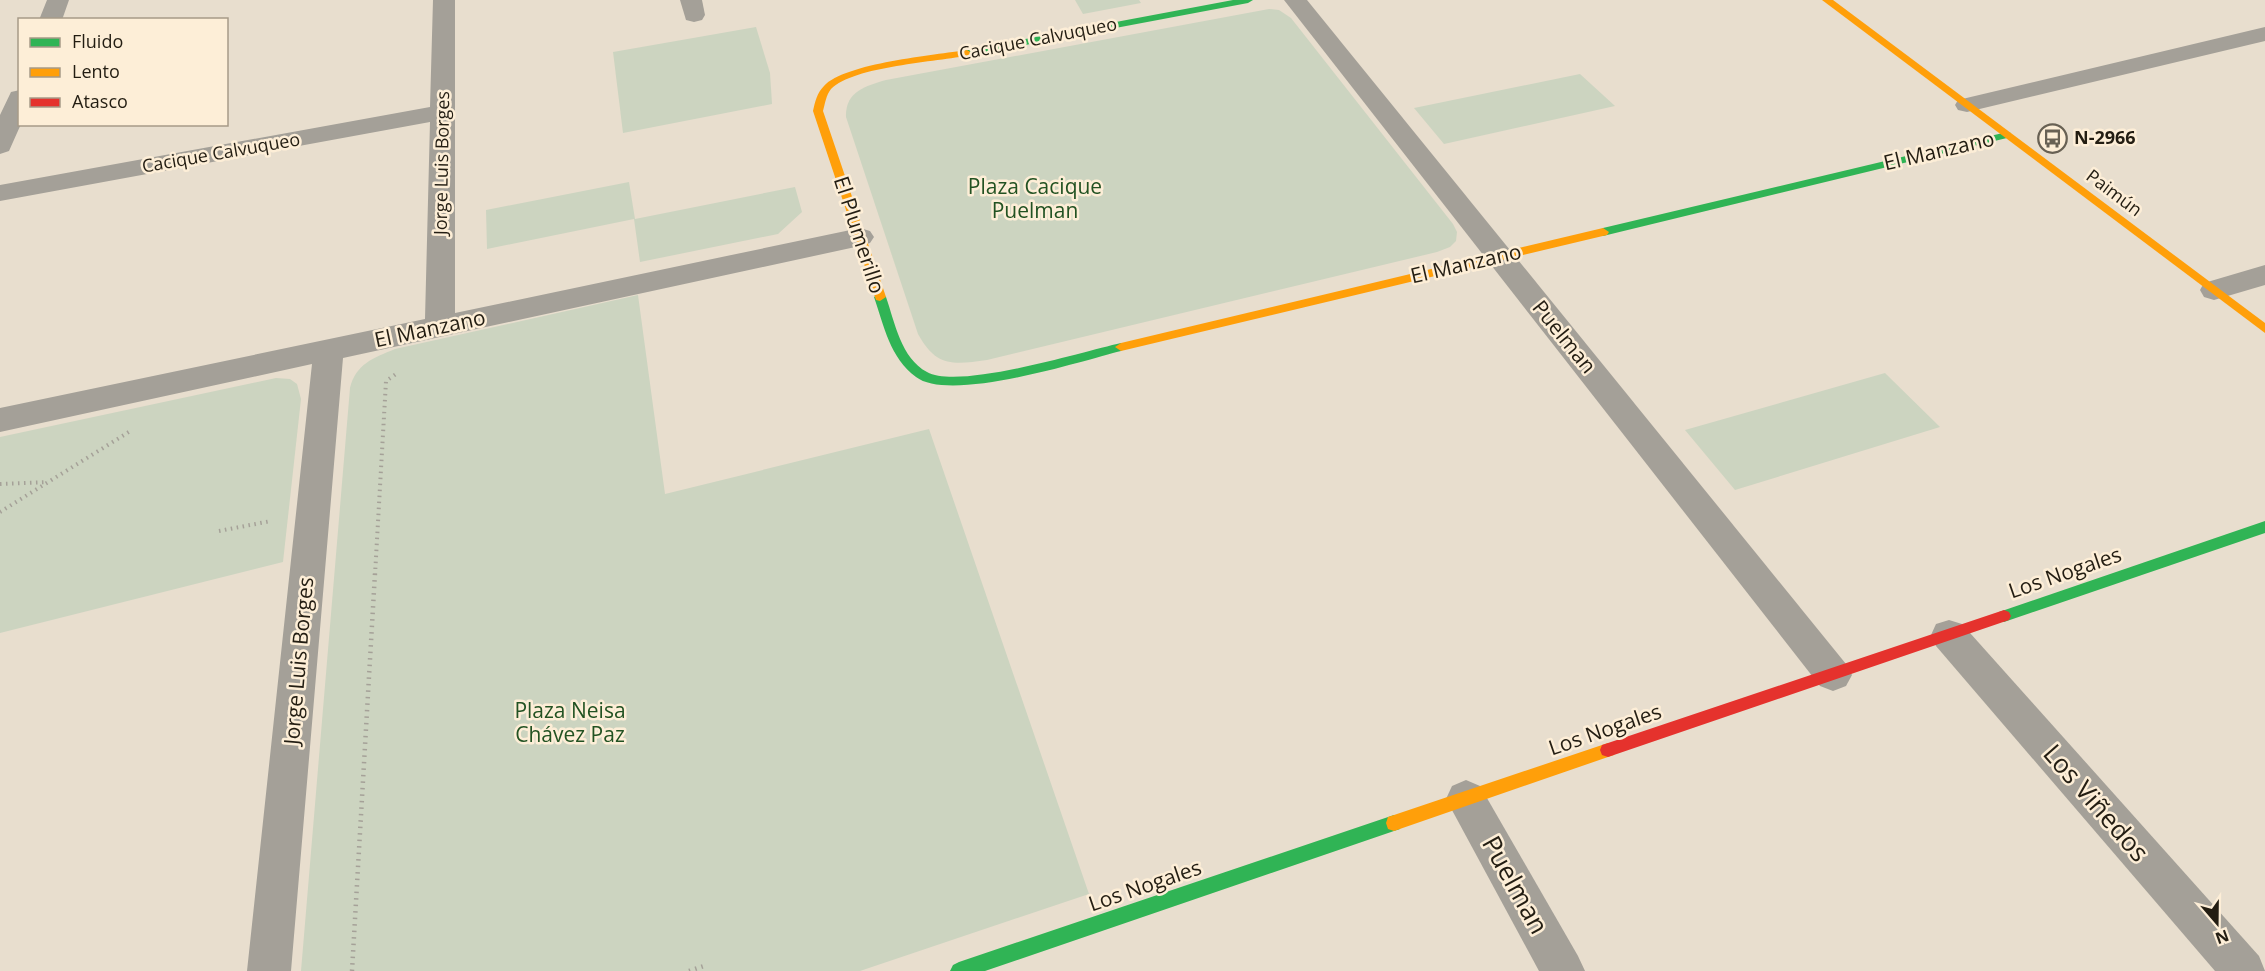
<svg xmlns="http://www.w3.org/2000/svg" width="2265" height="971" viewBox="0 0 2265 971" font-family="'Open Sans',sans-serif">
<style>
.green{fill:#ccd4c0}
.lines{fill:none;stroke-linecap:round;stroke-linejoin:round}
.path-far1{stroke:#a5a198;stroke-width:4;stroke-dasharray:1.5 4.5;stroke-linecap:butt}
.path{stroke:#a5a198;stroke-width:4.5;stroke-dasharray:1.5 5;stroke-linecap:butt}
.street{fill:#a4a098;fill-rule:evenodd}
.fast{fill:#30b455;fill-rule:evenodd}
.slow{fill:#ff9f0a;fill-rule:evenodd}
.jam{fill:#e5322d;fill-rule:evenodd}
.labels{text-anchor:middle;stroke-width:5;stroke-linejoin:round;paint-order:stroke}
.far-street-label{font-size:18px;fill:#231d12;stroke:#fdeed7}
.far-poi-label{font-size:18px;font-weight:bold;fill:#231d12;stroke:#fdeed7;text-anchor:start}
.street-label{font-size:21px;fill:#231d12;stroke:#fdeed7}
.park-label{font-size:21px;fill:#225222;stroke:#fdeed7}
.near-street-label{font-size:26px;fill:#231d12;stroke:#fdeed7}
</style>
<rect width="100%" height="100%" fill="#e8dece"/>
<g class="green">
<polygon points="1075,0 1139,0 1141,3 1083,14"/>
<path d="M1269 9 1279 10 1291 18 1453 224 1457 232 1456 241 1450 247 1437 252 987 360C953 365 936 367 918 334L846 117C845 92 865 86 886 80Z"/>
<polygon points="756,27 770,73 772,104 623,133 613,52"/>
<polygon points="1580,74 1615,106 1444,144 1414,108"/>
<polygon points="629,182 635,219 795,187 802,212 778,234 640,262 634,219 487,249 486,210"/>
<path d="M638 295 665 494 929 429 1089 894 860 971H301L350 388C356 364 373 358 395 349Z"/>
<polygon points="1885,373 1940,427 1735,490 1685,430"/>
<polygon points="276,378 290,379 297,384 301,399 283,562 0,633 0,437"/>
</g>
<g class="lines">
<g class="path-far1">
<polyline points="0,484 48,482"/>
<polyline points="0,512 132,430"/>
<polyline points="219,531 271,521"/>
<polyline points="375,575 386,381 396,374"/>
</g>
<g class="path">
<polyline points="352,971 375,573"/>
<polyline points="689,971 707,965"/>
</g>
<g class="street">
<polygon points="47,0 69,0 62,20 39,20"/>
<polygon points="433,0 455,0 455,313 860,228 870,231 874,237 870,243 860,246 343,358 291,971 247,971 312,364 0,432 0,408 425,319 430,122 0,201 0,185 430,107"/>
<polygon points="680,0 702,0 705,15 702,20 694,22 686,20"/>
<polygon points="1284,0 1307,0 1846,664 1852,675 1846,686 1833,691 1820,686"/>
<polygon points="2265,27 2265,41 1967,112 1958,110 1955,105 1958,100"/>
<polygon points="20,90 20,124 21,124 9,151 0,154 0,115 11,92"/>
<polygon points="2265,265 2265,285 2214,300 2204,297 2200,290 2204,283"/>
<polygon points="1949,620 1962,624 2259,956 2265,971 2215,971 1936,646 1931,635 1936,624"/>
<polygon points="1466,780 1480,786 1578,956 1585,971 1539,971 1446,799 1452,786"/>
</g>
<g class="fast">
<polygon points="1233,0 1253,0 1248,3 967,56 962,53 967,50"/>
<polygon points="2007,132 2011,133 2011,137 1603,236 1597,232 1603,228"/>
<path d="M880 293 886 297C895 323 901 358 927 372 959 390 1081 352 1121 343L1127 347 1121 351C1078 362 950 403 916 377 890 358 884 326 874 297Z"/>
<polygon points="2265,521 2265,533 2004,622 1999,620 1997,616 1999,612"/>
<polygon points="1394,815 1400,817 1402,823 1400,829 1394,831 985,971 950,971 953,965 959,962"/>
</g>
<g class="slow">
<polygon points="1822,0 1833,0 2265,323 2265,333"/>
<path d="M967 50 972 53 970 55C937 62 854 66 831 89 826 95 825 104 823 111L886 297 880 301 876 300 813 111C815 102 817 93 824 86 845 63 935 55 967 50Z"/>
<polygon points="1603,228 1609,232 1607,235 1121,351 1115,347 1121,343"/>
<polygon points="1608,743 1614,745 1616,750 1614,755 1608,757 1394,831 1388,829 1386,823 1388,817 1394,815"/>
</g>
<polygon class="jam" points="2004,610 2009,612 2011,616 2009,620 1608,757 1602,755 1600,750 1602,745 1608,743"/>
</g>
<defs>
<symbol id="bus-ring" viewBox="-11 -11 22 22"><circle r="9.5" fill="#fdeed7" stroke="#686154" stroke-width="1.5"/><path d="M-5-6H5V4H4V6H2V4H-2V6H-4V4H-5ZM-3.5-4V0h7V-4ZM-3.5 1.2v1.5H-2V1.2ZM2 1.2v1.5H3.5V1.2Z" fill="#686154"/></symbol>
</defs>
<g fill-rule="evenodd">
<use href="#bus-ring" x="2036" y="122" width="33" height="33"/>
</g>
<g class="labels">
<g class="far-street-label">
<text transform="translate(1038 39) rotate(-11)" y="6">Cacique Calvuqueo</text>
<text transform="translate(221 153) rotate(-10)" y="6">Cacique Calvuqueo</text>
<text transform="translate(442 163) rotate(-89)" y="6">Jorge Luis Borges</text>
<text transform="translate(2114 193) rotate(37)" y="6">Paimún</text>
</g>
<g class="far-poi-label">
<text x="2074" y="144">N-2966</text>
</g>
<g class="street-label">
<text transform="translate(1939 151) rotate(-13)" y="7">El Manzano</text>
<text transform="translate(859 235) rotate(72)" y="7">El Plumerillo</text>
<text transform="translate(1466 264) rotate(-13)" y="7">El Manzano</text>
<text transform="translate(430 329) rotate(-12)" y="7">El Manzano</text>
<text transform="translate(1564 337) rotate(51)" y="7">Puelman</text>
<text transform="translate(2065 573) rotate(-19)" y="7">Los Nogales</text>
<text transform="translate(299 661) rotate(-85)" y="7">Jorge Luis Borges</text>
<text transform="translate(1605 730) rotate(-19)" y="7">Los Nogales</text>
<text transform="translate(1145 886) rotate(-19)" y="7">Los Nogales</text>
</g>
<g class="park-label">
<text x="1035" y="194">Plaza Cacique<tspan x="1035" dy="24">Puelman</tspan></text>
<text x="570" y="718">Plaza Neisa<tspan x="570" dy="24">Chávez Paz</tspan></text>
</g>
<g class="near-street-label">
<text transform="translate(2096 803) rotate(49)" y="9">Los Viñedos</text>
<text transform="translate(1515 885) rotate(61)" y="9">Puelman</text>
</g>
</g>
<rect x="18" y="18" width="210" height="108" fill="#fdeed7" stroke="#a69a88" stroke-width="1.5"/>
<rect x="30" y="38" width="30" height="9" fill="#30b455" stroke="#a69a88" stroke-width="1.5"/>
<text x="72" y="48" font-size="18" fill="#231d12">Fluido</text>
<rect x="30" y="68" width="30" height="9" fill="#ff9f0a" stroke="#a69a88" stroke-width="1.5"/>
<text x="72" y="78" font-size="18" fill="#231d12">Lento</text>
<rect x="30" y="98" width="30" height="9" fill="#e5322d" stroke="#a69a88" stroke-width="1.5"/>
<text x="72" y="108" font-size="18" fill="#231d12">Atasco</text>
<g transform="translate(2217 923) rotate(160)" stroke="#fdeed7" stroke-width="4.5" paint-order="stroke">
<path d="M0-4.5L10 22L0 15L-10 22Z" fill="#231d12"/>
<text y="-9" font-size="16" font-weight="bold" text-anchor="middle" fill="#231d12">N</text>
</g>
</svg>
